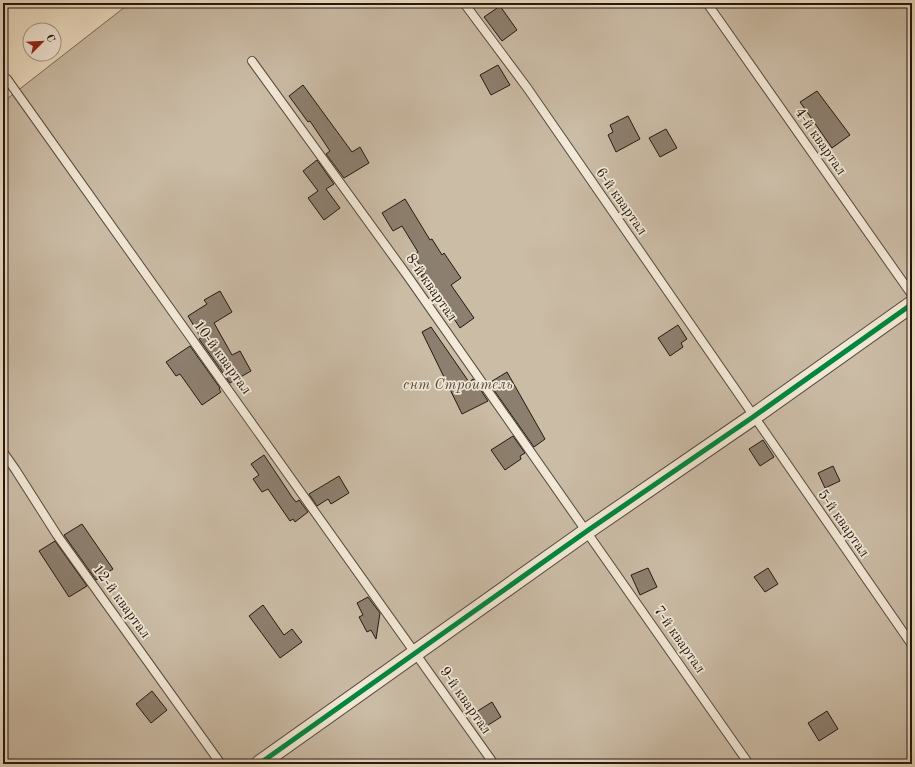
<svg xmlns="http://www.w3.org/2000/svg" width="915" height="767" viewBox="0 0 915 767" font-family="'Old Standard TT',serif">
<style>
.green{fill:#cbbca6;stroke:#776a5c}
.building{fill:#8d7f6f;stroke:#231812}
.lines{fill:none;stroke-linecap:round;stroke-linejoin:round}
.service-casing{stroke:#564a3e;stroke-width:10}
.minor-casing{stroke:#564a3e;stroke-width:18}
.service{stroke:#f4ead9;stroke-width:8}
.minor{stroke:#f4ead9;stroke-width:16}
.cycleway-casing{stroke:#f4ead9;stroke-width:8}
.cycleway{stroke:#00873e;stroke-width:5}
.labels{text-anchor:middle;stroke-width:3.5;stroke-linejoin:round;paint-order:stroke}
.street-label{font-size:15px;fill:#231812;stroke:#f4ead9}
.park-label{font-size:15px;font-style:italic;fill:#55493e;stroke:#f4ead9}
</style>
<rect width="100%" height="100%" fill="#eedec4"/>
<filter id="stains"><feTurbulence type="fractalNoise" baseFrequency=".005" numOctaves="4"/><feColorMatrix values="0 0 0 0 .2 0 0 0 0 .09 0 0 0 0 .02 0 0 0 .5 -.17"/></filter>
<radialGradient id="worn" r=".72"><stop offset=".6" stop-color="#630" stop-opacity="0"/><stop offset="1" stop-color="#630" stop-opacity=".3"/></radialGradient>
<polygon class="green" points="130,3 912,3 912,764 3,764 3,102"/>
<g class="building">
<polygon points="500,6 517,30 502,41 484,17"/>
<polygon points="498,65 510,85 491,95 480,75"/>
<polygon points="303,85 352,152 360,147 369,163 344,178 326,154 330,151 310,121 308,122 289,96"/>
<polygon points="817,91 850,135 832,148 800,102"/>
<polygon points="628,116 640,139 616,152 608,135 613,132 610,125"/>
<polygon points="666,129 677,148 660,157 649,138"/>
<polygon points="317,160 334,184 326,189 340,208 324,220 308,198 318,191 303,171"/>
<polygon points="405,199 430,240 432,239 442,255 444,253 461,278 451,285 474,318 460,328 438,294 435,296 421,276 425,273 413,255 418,252 402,226 393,231 382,213"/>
<polygon points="220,291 232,312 214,323 232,355 240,351 251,371 230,383 199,339 201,338 188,316 207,304 204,300"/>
<polygon points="678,325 687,339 681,343 683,347 670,356 658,338"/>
<polygon points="431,327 469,382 473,379 479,390 480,389 488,401 462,414 422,332"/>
<polygon points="190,346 220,388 219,389 221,392 202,405 180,374 176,376 166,362"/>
<polygon points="507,372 545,439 534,447 489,383"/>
<polygon points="513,436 525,453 520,456 521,459 505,470 491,450"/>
<polygon points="763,440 774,457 760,466 749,449"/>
<polygon points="264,455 292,497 296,502 299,500 308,512 295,522 293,519 290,521 268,489 262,492 253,479 259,475 251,464"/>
<polygon points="833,466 840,481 825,488 818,473"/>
<polygon points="339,476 349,493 331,504 328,499 317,506 309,494"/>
<polygon points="82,524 113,569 96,580 64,535"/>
<polygon points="55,541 87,586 69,597 39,551"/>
<polygon points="648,568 657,587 640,595 631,575"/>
<polygon points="768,568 778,584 765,592 754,577"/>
<polygon points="368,597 380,613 376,639 371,630 367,632 359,617 363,615 357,603"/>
<polygon points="263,605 284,635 292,629 302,642 280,658 249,616"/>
<polygon points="152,691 167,710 151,723 136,704"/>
<polygon points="492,702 501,717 485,727 476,712"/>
<polygon points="827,711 838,729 819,741 808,723"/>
</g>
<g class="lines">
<defs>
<g id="service">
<polyline points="464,3 528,89 912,645"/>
<polyline points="707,3 912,295"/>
<polyline points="252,61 409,278 749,764"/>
<polyline points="7,79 494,764"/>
<polyline points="3,452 15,469 57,535 221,764"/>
</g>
<polyline id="minor" points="259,764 587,531 753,417 912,304"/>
</defs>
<use href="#service" class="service-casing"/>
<use href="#minor" class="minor-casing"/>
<use href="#service" class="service"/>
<use href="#minor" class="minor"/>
<defs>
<polyline id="cycleway" points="259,764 587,531 753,417 912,304"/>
</defs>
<use href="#cycleway" class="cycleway-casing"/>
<use href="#cycleway" class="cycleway"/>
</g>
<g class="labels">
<g class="street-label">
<text transform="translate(821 141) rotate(55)" y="5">4-й квартал</text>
<text transform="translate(622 201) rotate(55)" y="5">6-й квартал</text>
<text transform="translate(432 287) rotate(55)" y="5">8-й квартал</text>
<text transform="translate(223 357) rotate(54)" y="5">10-й квартал</text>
<text transform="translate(844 523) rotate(55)" y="5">5-й квартал</text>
<text transform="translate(122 601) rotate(54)" y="5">12-й квартал</text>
<text transform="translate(680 639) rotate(55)" y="5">7-й квартал</text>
<text transform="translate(466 700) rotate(55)" y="5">9-й квартал</text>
</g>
<g class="park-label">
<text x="458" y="389">снт Строитель</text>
</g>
</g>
<rect width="915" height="767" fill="none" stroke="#eedec4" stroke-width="16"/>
<rect x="4" y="4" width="907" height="759" fill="none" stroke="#231812" stroke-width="2"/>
<rect x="8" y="8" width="899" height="751" fill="none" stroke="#231812"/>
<g transform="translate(42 42) rotate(66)"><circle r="19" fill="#f4ead9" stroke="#a09689"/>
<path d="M0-3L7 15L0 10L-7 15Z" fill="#8f2418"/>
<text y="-6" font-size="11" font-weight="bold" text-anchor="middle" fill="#231812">С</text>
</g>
<rect width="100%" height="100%" filter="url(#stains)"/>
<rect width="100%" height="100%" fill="url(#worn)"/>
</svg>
